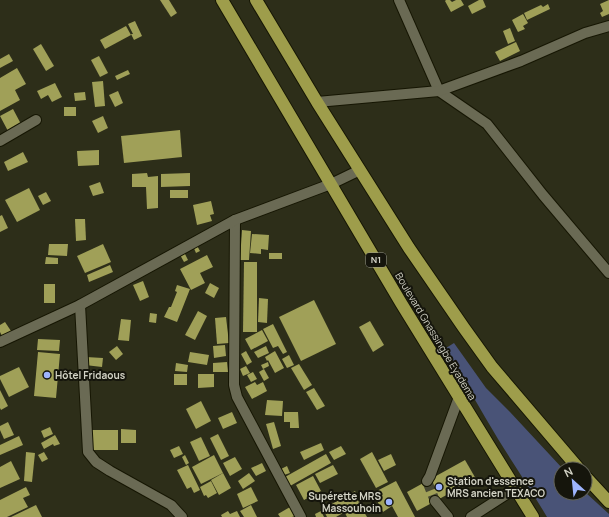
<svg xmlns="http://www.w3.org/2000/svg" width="609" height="517" viewBox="0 0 609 517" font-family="Manrope,sans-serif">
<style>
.green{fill:#495377}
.building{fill:#a0a058}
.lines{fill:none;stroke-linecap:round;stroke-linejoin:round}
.minor-tunnel{stroke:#464733;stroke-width:10;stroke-dasharray:10 5;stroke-linecap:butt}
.minor-casing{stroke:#161603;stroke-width:12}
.highway-casing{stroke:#161603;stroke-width:14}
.minor{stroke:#6a6a54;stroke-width:10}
.highway{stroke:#9e9d4b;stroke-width:12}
.poi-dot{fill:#9eb4fd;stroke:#15150c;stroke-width:1.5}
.labels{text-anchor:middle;stroke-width:4;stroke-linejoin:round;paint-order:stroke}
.shield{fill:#15150c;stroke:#99998e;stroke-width:1}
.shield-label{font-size:9px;font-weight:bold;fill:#d2d2c5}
.street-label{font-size:10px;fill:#d2d2c5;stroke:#15150c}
.poi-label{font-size:10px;font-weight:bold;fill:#d2d2c5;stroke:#15150c;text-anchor:start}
</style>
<rect width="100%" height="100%" fill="#2d2e19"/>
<path class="green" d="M454 343 486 388 510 412 563 469H561V493H585V492L609 514V517H547C531 490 514 465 498 439 480 409 463 379 446 348Z"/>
<g class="building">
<polygon points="160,0 169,0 177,13 171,17"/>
<polygon points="446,0 450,0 452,2 456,0 461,0 464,5 451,12 445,1"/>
<polygon points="479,0 483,0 486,7 472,14 468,6"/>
<polygon points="609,0 609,14 602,17 600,13 603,11 600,4"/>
<polygon points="548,4 550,9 527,20 524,13 541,5 543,7"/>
<polygon points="523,14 528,23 523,26 525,29 518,32 512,20"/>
<polygon points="135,21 142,36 134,40 131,34 133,34 128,24"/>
<polygon points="126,26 131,35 105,49 100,40"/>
<polygon points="510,28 515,41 508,44 503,31"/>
<polygon points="516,42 520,51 500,61 495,52"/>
<polygon points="41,44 54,66 46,71 33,49"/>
<polygon points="9,54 13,61 0,68 0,59"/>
<polygon points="99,56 108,73 100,77 91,60"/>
<polygon points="17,68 26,84 15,90 20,100 0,111 0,78"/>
<polygon points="128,70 130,74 117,80 115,76"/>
<polygon points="103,81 105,106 95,107 92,82"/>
<polygon points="55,83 62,97 52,102 48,95 41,99 37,91"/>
<polygon points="118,91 123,103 115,107 109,95"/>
<polygon points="85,92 86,100 75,101 74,93"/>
<rect x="64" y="107" width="12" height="9"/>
<polygon points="13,109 21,124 8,131 0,116"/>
<polygon points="103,116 108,128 98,133 92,121"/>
<polygon points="180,130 182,157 124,163 121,136"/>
<polygon points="99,150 99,165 78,166 77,151"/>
<polygon points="23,152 28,162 8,171 4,162"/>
<polygon points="147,173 148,177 158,176 158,208 147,209 146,187 132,187 132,174"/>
<polygon points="190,173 190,186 161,187 161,174"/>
<polygon points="100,182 104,193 93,196 89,186"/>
<polygon points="29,188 40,210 17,222 5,200"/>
<rect x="170" y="190" width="18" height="8"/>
<polygon points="46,192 51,201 43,205 38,196"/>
<polygon points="211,201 214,214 210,215 212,221 197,225 193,205"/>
<polygon points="2,215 8,228 0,232 0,216"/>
<polygon points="75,219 85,219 86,240 76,241"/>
<polygon points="242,230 251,231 249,260 240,260"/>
<polygon points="252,234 269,235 268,250 261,249 261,254 250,253"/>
<polygon points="49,244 68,244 67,256 48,255"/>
<polygon points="103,244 111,262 85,273 77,256"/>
<polygon points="196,244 200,251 196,253 193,246"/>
<polygon points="183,250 188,260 184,262 179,253"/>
<rect x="269" y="253" width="13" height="6"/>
<polygon points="207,255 213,267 200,273 205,283 191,290 180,269"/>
<polygon points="46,257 58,258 58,264 45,264"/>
<polygon points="244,262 257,262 257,332 243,332"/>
<polygon points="110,265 113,272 89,282 87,275"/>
<polygon points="143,281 149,297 140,301 133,285"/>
<polygon points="210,283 219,288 214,298 205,293"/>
<rect x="44" y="284" width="11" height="19"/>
<polygon points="177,285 190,289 177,322 164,317 169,307 171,307 177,292 175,291"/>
<polygon points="259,298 268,299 267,323 258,322"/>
<polygon points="314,300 336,344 301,361 279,317"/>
<polygon points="198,311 207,316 195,340 185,335"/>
<polygon points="150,313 157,314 156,323 149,322"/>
<polygon points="226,317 229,343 217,344 215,318"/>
<polygon points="121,319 131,320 129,341 118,340"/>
<polygon points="370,321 384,345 373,352 359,327"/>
<polygon points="5,322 11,331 2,336 0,332 0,325"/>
<polygon points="273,324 287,352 283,354 278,346 273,348 263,329"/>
<polygon points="262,330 268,341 251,350 245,339"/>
<polygon points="38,339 60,340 59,351 37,350"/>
<polygon points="225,345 226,356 214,358 213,346"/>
<polygon points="117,346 123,354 116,360 109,352"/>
<polygon points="266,346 269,353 258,358 254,352"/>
<polygon points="246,351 252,362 247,365 241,354"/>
<polygon points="275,351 284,368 275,373 268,360 267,361 265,357"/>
<polygon points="38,352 60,354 56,398 34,396"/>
<polygon points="190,352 209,355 207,365 188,362"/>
<polygon points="289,355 294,365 287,368 282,359"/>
<polygon points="86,357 103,358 102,367 85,365"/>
<polygon points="227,362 228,372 213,372 213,363"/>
<polygon points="268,362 269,366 263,369 261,365"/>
<polygon points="176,363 188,365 187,372 175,371"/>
<polygon points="299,364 312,385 304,390 291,368"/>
<polygon points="246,366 250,373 243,376 240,369"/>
<polygon points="19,367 29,387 9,397 0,379 0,376"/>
<polygon points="264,369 269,378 264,381 259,372"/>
<polygon points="253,372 257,379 251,382 247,375"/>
<rect x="174" y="374" width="13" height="11"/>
<polygon points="198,374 214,374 214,387 198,388"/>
<polygon points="255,382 257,385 263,382 267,391 252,399 245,387"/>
<polygon points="314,388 325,406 317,410 306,392"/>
<polygon points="0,390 8,406 1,410 0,408"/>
<polygon points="267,400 283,401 282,416 265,415"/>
<polygon points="201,401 211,421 196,429 186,409"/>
<polygon points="232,412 237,423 223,429 218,418"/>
<polygon points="284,412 298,412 299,428 290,428 290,422 284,422"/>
<polygon points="8,422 14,435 4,439 0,430 0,426"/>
<polygon points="274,422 281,446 273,449 266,424"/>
<polygon points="50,427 53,434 44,438 41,431"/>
<polygon points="121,429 136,430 136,443 121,443"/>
<rect x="92" y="430" width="26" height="20"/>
<polygon points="218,434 229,456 221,460 210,438"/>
<polygon points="55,435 60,444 54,446 53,444 44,449 41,443"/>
<polygon points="19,436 23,445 0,455 0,445"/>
<polygon points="201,437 210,456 199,461 190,442"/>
<polygon points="321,443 324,450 304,460 300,452"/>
<polygon points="179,446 183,454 174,458 170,450"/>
<polygon points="341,446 346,454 334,460 329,452"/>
<polygon points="26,452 35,453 32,482 24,481"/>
<polygon points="44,452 48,459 42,462 38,455"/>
<polygon points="372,452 388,482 376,488 360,459"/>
<polygon points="326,454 331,463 290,486 285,477"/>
<polygon points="391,454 396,465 384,471 378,460"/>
<polygon points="185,455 189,463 186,465 182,457"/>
<polygon points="214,455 223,473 201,484 192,467"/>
<polygon points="235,457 242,469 230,476 223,463"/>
<polygon points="465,460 476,479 417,511 407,492"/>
<polygon points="11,461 20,479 0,488 0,467"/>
<polygon points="262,463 266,471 256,476 251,468"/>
<polygon points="188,465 200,490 194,493 191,487 187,489 177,470"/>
<polygon points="333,465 338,474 320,483 315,474"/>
<polygon points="287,466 290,473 284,475 281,469"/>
<polygon points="223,473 231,488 219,495 211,480"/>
<polygon points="249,473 255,481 243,489 238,481"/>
<polygon points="313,476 321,491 304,500 296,485"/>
<polygon points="211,481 217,493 208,498 206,495 204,496 200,487"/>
<polygon points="396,481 415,517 398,517 392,506 383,512 373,493"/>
<polygon points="26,487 30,495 23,498 28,507 7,517 0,517 0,500"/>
<polygon points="251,487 258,501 243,508 237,494"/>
<polygon points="355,491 361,503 336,517 327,517 323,509"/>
<polygon points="36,505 42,517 11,517"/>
<polygon points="251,505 257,517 244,517 240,511"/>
<polygon points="360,505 367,517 347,517 345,513"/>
<polygon points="290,507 295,516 292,517 280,517 278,514"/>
<polygon points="228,511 230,514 237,511 240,517 222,517 221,515"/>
<polygon points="321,511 324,517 316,517 315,514"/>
</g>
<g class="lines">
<polyline class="minor-tunnel" points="427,481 435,501"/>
<defs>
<g id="minor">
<polyline points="399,0 439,91 487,124 543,195 609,273"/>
<polyline points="317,102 439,91 521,61 585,33 609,26"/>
<polyline points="0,141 36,120"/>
<polyline points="235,220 234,385 237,397 301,517"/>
<polyline points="80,305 88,452 96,462 110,471 171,505 182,517"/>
<polyline points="0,342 80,305 235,220 331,184 360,170"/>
<polyline points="427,481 430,476 459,397"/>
<polyline points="435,501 448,517"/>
<polyline points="471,517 516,488"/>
</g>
<g id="highway">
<polyline points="222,0 401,303 533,517"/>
<polyline points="256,0 317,102 409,248 464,328 492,367 579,469"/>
<polyline points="585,476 609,502"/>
</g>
</defs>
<use href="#minor" class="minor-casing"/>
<use href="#highway" class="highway-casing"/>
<use href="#minor" class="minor"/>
<use href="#highway" class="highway"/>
</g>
<g class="poi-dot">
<circle cx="47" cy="375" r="4"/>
<circle cx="439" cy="487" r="4"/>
<circle cx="389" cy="502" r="4"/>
</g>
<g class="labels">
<rect class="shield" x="366" y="253" width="20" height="14" rx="3"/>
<g class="shield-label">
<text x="376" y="263">N1</text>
</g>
<g class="street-label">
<text transform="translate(436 336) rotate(59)" y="4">Boulevard Gnassingbe Eyadema</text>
</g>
<g class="poi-label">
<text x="55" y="379">Hôtel Fridaous</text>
<text x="447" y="485">Station d'essence<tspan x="447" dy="12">MRS ancien TEXACO</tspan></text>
<text x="381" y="500" text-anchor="end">Supérette MRS<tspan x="381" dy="12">Massouhoin</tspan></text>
</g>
</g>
<g transform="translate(573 481) rotate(333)"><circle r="19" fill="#15150c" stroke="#616156"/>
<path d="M0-3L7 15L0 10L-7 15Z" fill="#9eb4fd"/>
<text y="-6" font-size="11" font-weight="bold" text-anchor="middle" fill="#d2d2c5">N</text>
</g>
</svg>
